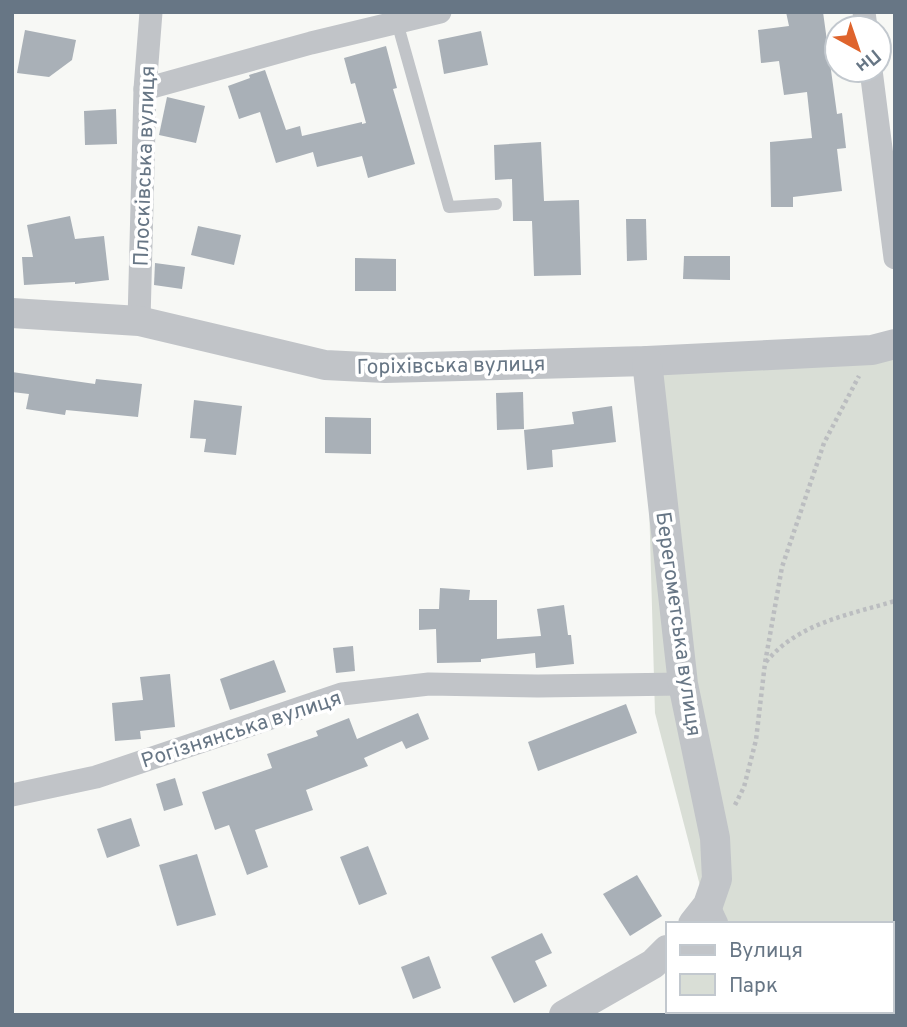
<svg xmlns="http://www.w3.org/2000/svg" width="907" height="1027" viewBox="0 0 907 1027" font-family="Overpass,sans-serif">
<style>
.green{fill:#d9ded6}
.building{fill:#a9b0b7}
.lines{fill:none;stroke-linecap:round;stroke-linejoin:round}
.path{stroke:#bbbdc0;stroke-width:4.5;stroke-dasharray:3.5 3.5;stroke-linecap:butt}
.service{stroke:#c1c4c8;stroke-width:12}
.minor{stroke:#c1c4c8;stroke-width:23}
.tertiary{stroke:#c1c4c8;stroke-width:30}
.labels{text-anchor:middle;stroke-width:7;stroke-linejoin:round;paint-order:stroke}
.street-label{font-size:21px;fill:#677685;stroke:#fff}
</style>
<rect width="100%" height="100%" fill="#f7f8f5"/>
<polygon class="green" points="895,338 895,1015 745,1015 744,1011 891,1011 891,924 710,924 655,713 645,361"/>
<g class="building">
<polygon points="786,12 823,12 837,114 842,113 846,148 837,149 842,191 793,197 793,207 771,207 770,142 812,138 807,92 784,95 779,61 761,63 758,30 789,26"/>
<polygon points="25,30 76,40 72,60 49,77 17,73"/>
<polygon points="481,31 488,65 444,74 438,40"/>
<polygon points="386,46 397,88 393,89 415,164 368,178 362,156 317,167 313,152 276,163 260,112 239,119 228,86 250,78 249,75 265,70 286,130 300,126 302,136 362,122 362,124 366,123 355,83 351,84 344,58"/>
<polygon points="167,97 205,106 196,143 159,135"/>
<polygon points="116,109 117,144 85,145 84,111"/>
<polygon points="541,142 544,201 579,200 581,275 534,276 532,221 513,221 512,179 495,180 494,145"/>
<polygon points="70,216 75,239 104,236 109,280 75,284 75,282 24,285 22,257 33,257 27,225"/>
<polygon points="626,219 646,219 647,260 627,261"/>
<polygon points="198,226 241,235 234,265 191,255"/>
<polygon points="684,256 730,256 730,280 683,279"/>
<polygon points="355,258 396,259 396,291 355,291"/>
<polygon points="155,263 185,267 182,289 154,285"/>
<polygon points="12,372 95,384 96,379 142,384 138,417 66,410 65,415 26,409 29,394 12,392"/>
<polygon points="523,392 524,429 497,430 496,393"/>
<polygon points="194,400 242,406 236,455 204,452 206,439 190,438"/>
<polygon points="612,406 616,442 552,450 553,467 527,470 524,430 574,424 572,412"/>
<polygon points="325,417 371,418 371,454 325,453"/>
<polygon points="440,588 470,590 469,600 497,600 497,639 541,636 537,609 564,605 568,635 571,635 574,664 536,668 535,653 481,659 481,662 437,663 436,629 419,630 419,609 439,609"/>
<polygon points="353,646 355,671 336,673 333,648"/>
<polygon points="274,660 286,692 230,710 220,679"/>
<polygon points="170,674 175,727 140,731 141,739 115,741 112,703 143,700 140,677"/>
<polygon points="626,704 637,733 538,771 528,742"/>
<polygon points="418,713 429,739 406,749 402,741 364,758 368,766 306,790 313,810 255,830 268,867 247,875 229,825 215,830 202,792 272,768 267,754 318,736 316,731 349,718 357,739"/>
<polygon points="175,778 183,805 164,811 156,784"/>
<polygon points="131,818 140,846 107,858 97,829"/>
<polygon points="368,846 387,894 359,905 340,857"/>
<polygon points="197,854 216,915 177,926 159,865"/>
<polygon points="637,875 662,916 630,936 603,894"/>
<polygon points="542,933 552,953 535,961 547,986 514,1003 491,957"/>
<polygon points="429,956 441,988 413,999 401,967"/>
</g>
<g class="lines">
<g class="path">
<path d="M766 662C798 623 848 615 895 601"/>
<polyline points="735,805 744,787 756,740 765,663 782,567 824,443 859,376"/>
</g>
<polyline class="service" points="397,22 449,207 496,204"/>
<g class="minor">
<polyline points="864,12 866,28"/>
<polyline points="871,70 895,258"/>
<polyline points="145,89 311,43 440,12"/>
<polyline points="139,321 145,89 151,12"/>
<polyline points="12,795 96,777 342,694 429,684 538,686 683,684"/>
<polyline points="708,905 717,924"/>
<polyline points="762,1011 764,1015"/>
</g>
<g class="tertiary">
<polyline points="12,313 139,321 325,365 385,368 647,361 872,350 895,344"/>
<polyline points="647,361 683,684 715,838 717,879 708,905 693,924"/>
<polyline points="564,1015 653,964 667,950"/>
</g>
</g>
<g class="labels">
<g class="street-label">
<text transform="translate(144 166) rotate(-88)" y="7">Плосківська вулиця</text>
<text transform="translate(451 365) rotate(-1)" y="7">Горіхівська вулиця</text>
<text transform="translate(679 624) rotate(82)" y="7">Берегометська вулиця</text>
<text transform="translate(241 729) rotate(-18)" y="7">Рогізнянська вулиця</text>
</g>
</g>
<rect width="907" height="1027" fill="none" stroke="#677685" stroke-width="28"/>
<rect x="666" y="922" width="228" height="91" fill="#ffffff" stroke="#c2c8ce" stroke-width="2"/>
<rect x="680" y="945" width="35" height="10" fill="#c1c4c8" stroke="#c2c8ce" stroke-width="2"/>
<text x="729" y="957" font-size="21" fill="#677685">Вулиця</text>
<rect x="680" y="974" width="35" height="21" fill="#d9ded6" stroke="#c2c8ce" stroke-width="2"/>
<text x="729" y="992" font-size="21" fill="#677685">Парк</text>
<g transform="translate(858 49) rotate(140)"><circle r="33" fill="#ffffff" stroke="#c2c8ce" stroke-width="2"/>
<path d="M0-5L12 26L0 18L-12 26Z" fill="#df642d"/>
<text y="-10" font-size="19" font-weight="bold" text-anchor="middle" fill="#677685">Пн</text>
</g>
</svg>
